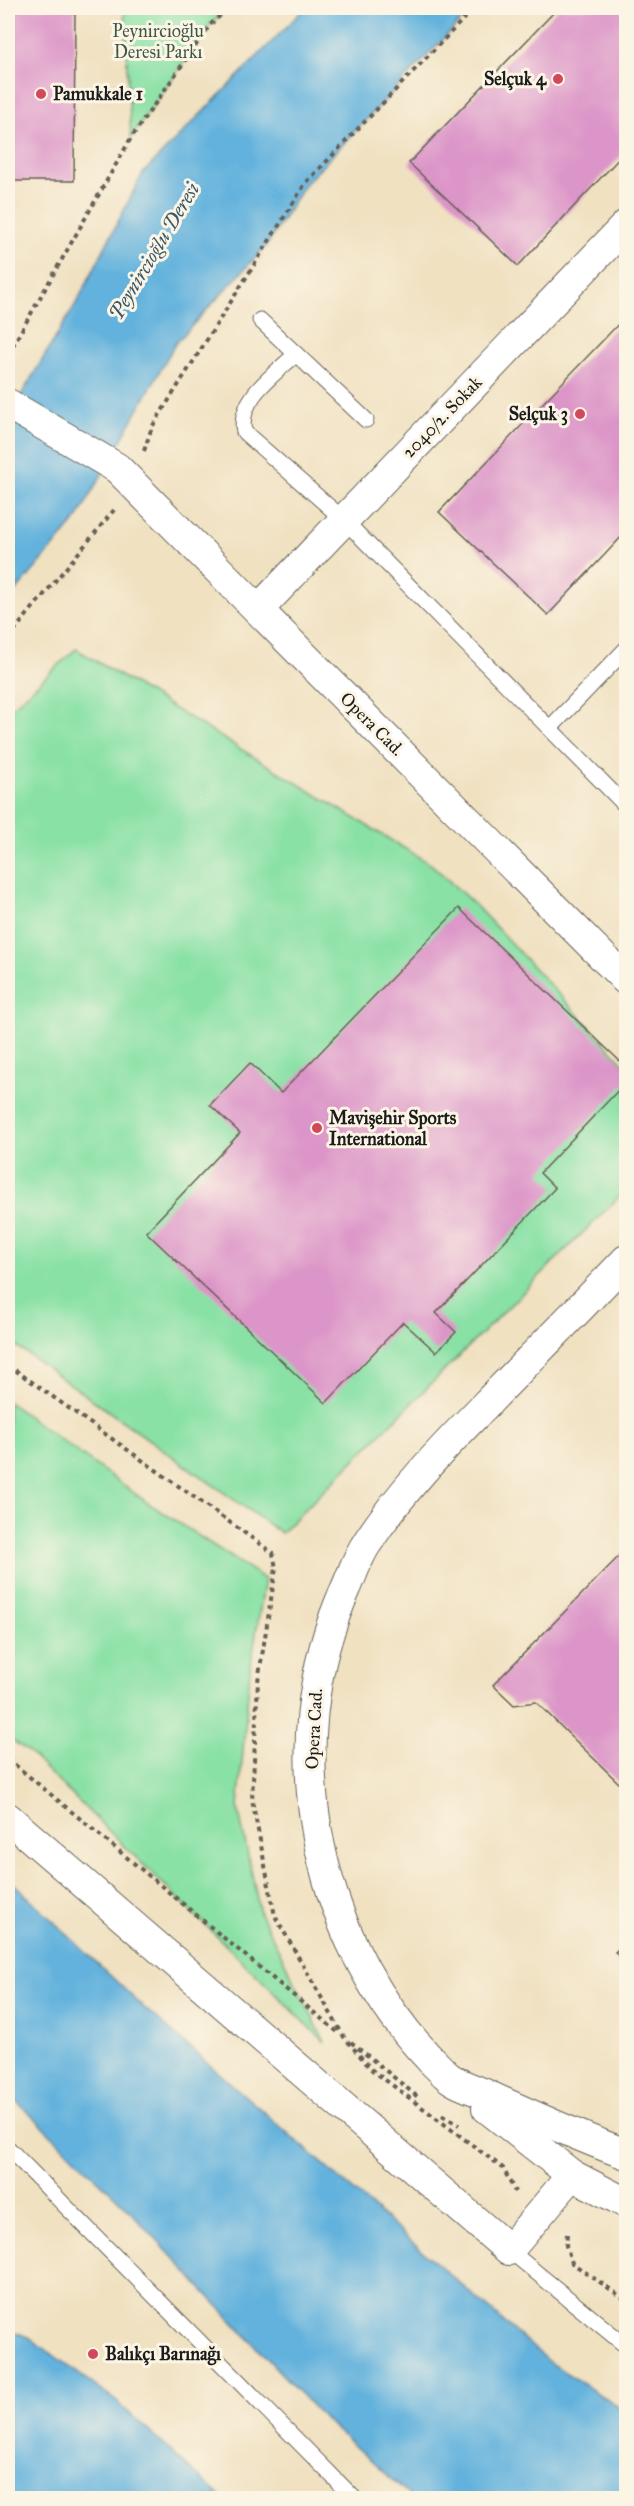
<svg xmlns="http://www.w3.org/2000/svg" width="634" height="2506" viewBox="0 0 634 2506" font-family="'IM FELL Great Primer',serif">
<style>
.green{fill:#89e1a6;stroke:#527e61;stroke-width:1.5}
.water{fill:#63b2dd;stroke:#40677c;stroke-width:1.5}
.building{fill:#dc95c8}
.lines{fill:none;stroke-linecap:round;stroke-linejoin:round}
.lane-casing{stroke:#666156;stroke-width:17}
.street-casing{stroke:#666156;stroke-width:32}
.path{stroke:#666156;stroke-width:4;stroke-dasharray:4.5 4.5;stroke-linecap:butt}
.lane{stroke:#fff;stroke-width:15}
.street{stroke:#fff;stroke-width:30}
.poi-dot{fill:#d1495b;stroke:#fcf5e5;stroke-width:2}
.labels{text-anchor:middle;stroke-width:6;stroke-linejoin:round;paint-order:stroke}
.park-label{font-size:18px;fill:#3d5745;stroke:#fcf5e5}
.poi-label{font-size:18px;font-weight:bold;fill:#1c1c1c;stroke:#fcf5e5;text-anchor:start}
.street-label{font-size:18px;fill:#1c1c1c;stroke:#fcf5e5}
.water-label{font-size:20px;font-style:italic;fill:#385869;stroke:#fcf5e5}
</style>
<rect width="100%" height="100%" fill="#fcf5e5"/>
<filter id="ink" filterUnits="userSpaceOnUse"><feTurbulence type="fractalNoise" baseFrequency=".0167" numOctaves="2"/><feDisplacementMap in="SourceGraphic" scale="12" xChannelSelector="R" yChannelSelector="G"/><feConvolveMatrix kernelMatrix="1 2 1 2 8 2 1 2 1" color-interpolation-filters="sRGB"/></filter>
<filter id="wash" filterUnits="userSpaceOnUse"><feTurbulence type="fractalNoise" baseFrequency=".008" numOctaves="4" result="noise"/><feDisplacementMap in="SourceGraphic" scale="24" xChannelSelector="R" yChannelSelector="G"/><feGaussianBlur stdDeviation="1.35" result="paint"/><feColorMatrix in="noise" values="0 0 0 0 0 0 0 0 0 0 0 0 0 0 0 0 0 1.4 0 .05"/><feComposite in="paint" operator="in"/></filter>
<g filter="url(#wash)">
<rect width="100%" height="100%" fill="#f0e1c1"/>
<g class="green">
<polygon points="124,8 228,8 210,25 131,138"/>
<polygon points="76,649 432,865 476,906 626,1066 626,1190 281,1533 8,1340 8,711"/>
<polygon points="8,1402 148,1503 265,1579 250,1670 238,1808 260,1913 325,2042 27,1751 8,1737"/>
</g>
<g class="water">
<polygon points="305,8 473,8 305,184 267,245 175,344 77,519 8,601 8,417 77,302 143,173"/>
<polygon points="8,1878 141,2005 551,2363 626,2412 626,2498 412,2498 321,2416 124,2205 8,2093"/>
<polygon points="8,2329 30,2338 117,2402 222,2498 8,2498"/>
</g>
<g id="blocks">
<g class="building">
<polygon points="8,8 75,8 74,181 8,181"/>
<polygon points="558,8 626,8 626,151 518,266 409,163"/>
<polygon points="626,316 626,532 548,615 439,512"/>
<polygon points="459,908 626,1067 626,1082 540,1173 555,1188 436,1313 456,1332 436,1352 403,1322 326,1403 146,1232 240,1133 210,1105 250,1063 281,1093"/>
<polygon points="626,1549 626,1790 536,1702 514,1705 493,1685"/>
<polygon points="626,1943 626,1967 615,1952"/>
</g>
</g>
</g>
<g filter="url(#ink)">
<use href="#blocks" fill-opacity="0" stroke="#666156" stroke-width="1.5"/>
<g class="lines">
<defs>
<g id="lane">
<polyline points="260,320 366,420"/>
<path d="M296 354C274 375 237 399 244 432L344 520 626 806"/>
<polyline points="550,728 626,649"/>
<polyline points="8,2148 354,2498"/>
<polyline points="509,2250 626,2346"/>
</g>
<g id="street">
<polyline points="8,404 117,468 626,980"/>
<polyline points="258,610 626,225"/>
<path d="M626 1260C582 1306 537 1352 492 1398 447 1444 402 1489 367 1543 358 1556 353 1572 347 1586 272 1748 316 1952 445 2074 455 2084 474 2089 487 2095 533 2116 579 2137 626 2154"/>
<polyline points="8,1818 509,2250 572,2175"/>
<polyline points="487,2108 572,2175 626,2203"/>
</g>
</defs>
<use href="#lane" class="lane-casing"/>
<use href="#street" class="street-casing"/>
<g class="path">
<polyline points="8,354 131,138 210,25 228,8"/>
<polyline points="144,451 152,427 305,184 474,8"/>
<polyline points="8,638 114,510"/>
<polyline points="8,1365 273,1553 276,1568 258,1681 252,1800 275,1916 344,2037 372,2070 503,2168 515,2192"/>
<polyline points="8,1759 340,2034"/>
<polyline points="351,2042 419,2098"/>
<polyline points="442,2115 459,2125"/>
<polyline points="567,2234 566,2246 572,2263 626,2300"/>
</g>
<use href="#lane" class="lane"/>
<use href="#street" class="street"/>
</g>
</g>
<g class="poi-dot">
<circle cx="558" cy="79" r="6"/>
<circle cx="41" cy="94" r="6"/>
<circle cx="580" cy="414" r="6"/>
<circle cx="317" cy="1128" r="6"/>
<circle cx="93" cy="2354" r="6"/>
</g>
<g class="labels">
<g class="park-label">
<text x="158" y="37">Peynircioğlu<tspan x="158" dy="21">Deresi Parkı</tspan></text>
</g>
<g class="poi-label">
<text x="546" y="85" text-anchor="end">Selçuk 4</text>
<text x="53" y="100">Pamukkale 1</text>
<text x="568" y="420" text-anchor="end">Selçuk 3</text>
<text x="329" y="1124">Mavişehir Sports<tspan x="329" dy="21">International</tspan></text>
<text x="105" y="2360">Balıkçı Barınağı</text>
</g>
<g class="street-label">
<text transform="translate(442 417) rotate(-46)" y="6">2040/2. Sokak</text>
<text transform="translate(372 724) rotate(45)" y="6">Opera Cad.</text>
<text transform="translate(314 1729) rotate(-87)" y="6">Opera Cad.</text>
</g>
<g class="water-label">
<text transform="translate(154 251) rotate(-59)" y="7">Peynircioğlu Deresi</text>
</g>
</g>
<rect width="634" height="2506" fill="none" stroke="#fcf5e5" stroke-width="30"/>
</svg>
